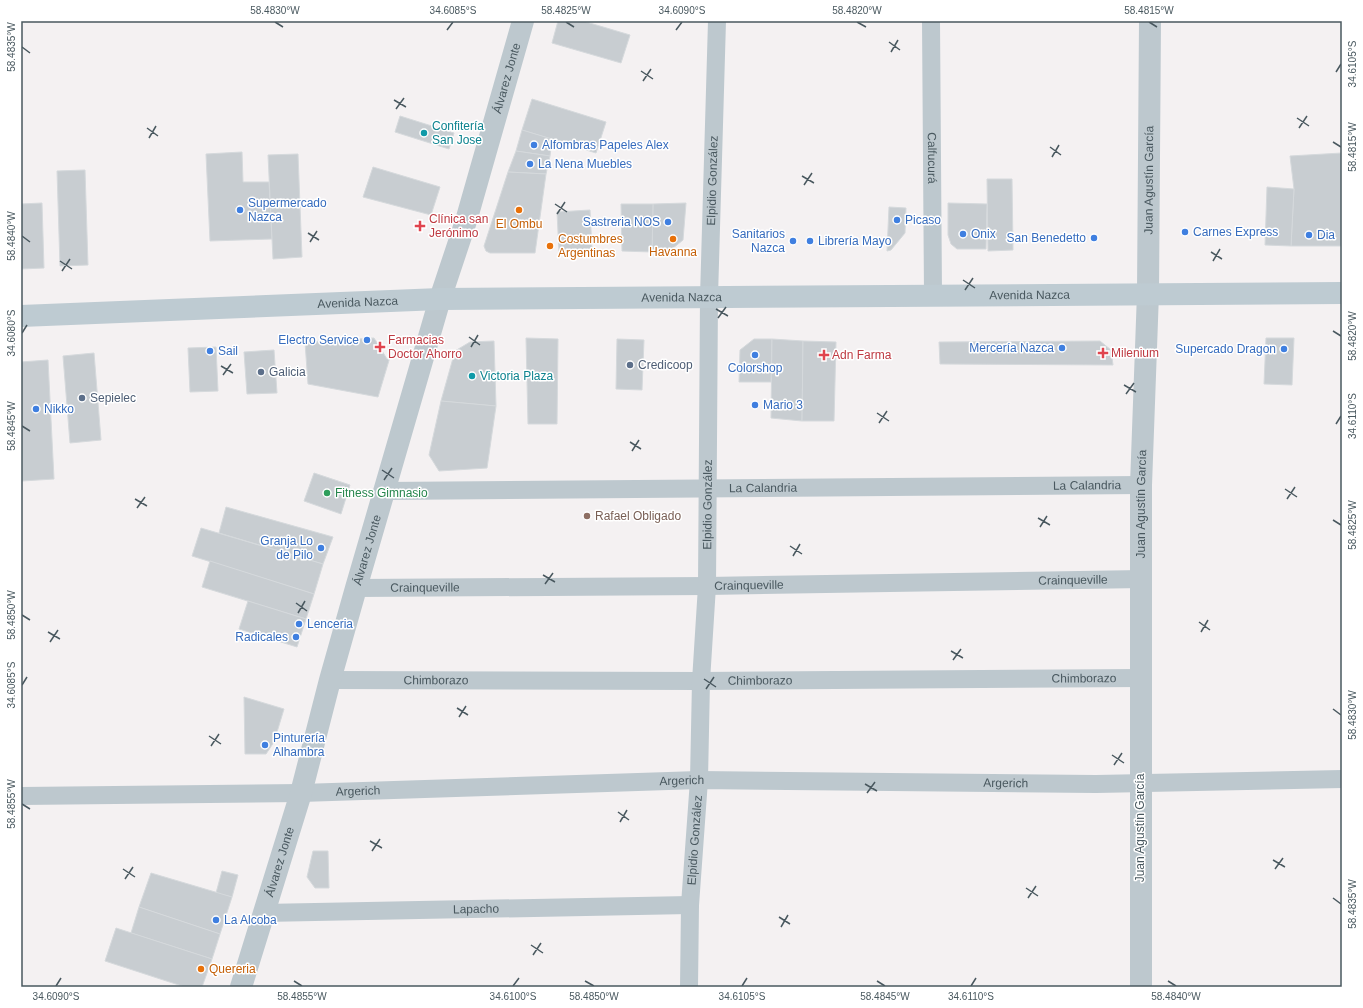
<svg xmlns="http://www.w3.org/2000/svg" width="1363" height="1008" viewBox="0 0 1363 1008" font-family="Arial,sans-serif">
<style>
.building{fill:#c8cdd1;stroke:#d5d9dc}
.lines{fill:none;stroke-linecap:round;stroke-linejoin:round}
.minor{stroke:#bdc8ce;stroke-width:18}
.tertiary{stroke:#bdc8ce;stroke-width:22}
.secondary{stroke:#becbd2;stroke-width:22}
.ticks{fill:none;stroke:#49585f;stroke-width:1.5}
.culture-dot{fill:#0f9aa8;stroke:#fff;stroke-width:1.5}
.shop-dot{fill:#3f7fe0;stroke:#fff;stroke-width:1.5}
.food-dot{fill:#e8710a;stroke:#fff;stroke-width:1.5}
.health-dot{fill:#e0444e;stroke:#fff;stroke-width:1.5}
.service-dot{fill:#5c6f8a;stroke:#fff;stroke-width:1.5}
.leisure-dot{fill:#2e9e5b;stroke:#fff;stroke-width:1.5}
.education-dot{fill:#8d6e63;stroke:#fff;stroke-width:1.5}
.labels{text-anchor:middle;stroke-width:3;stroke-linejoin:round;paint-order:stroke}
.street-label{font-size:12px;fill:#49585f;stroke:#fff}
.culture-label{font-size:12px;fill:#0d838f;stroke:#fff;text-anchor:start}
.shop-label{font-size:12px;fill:#366cbe;stroke:#fff;text-anchor:start}
.health-label{font-size:12px;fill:#be3a42;stroke:#fff;text-anchor:start}
.food-label{font-size:12px;fill:#c56008;stroke:#fff}
.service-label{font-size:12px;fill:#4e5e75;stroke:#fff;text-anchor:start}
.leisure-label{font-size:12px;fill:#27864d;stroke:#fff;text-anchor:start}
.education-label{font-size:12px;fill:#785e54;stroke:#fff;text-anchor:start}
.neatline{fill:none;stroke:#49585f;stroke-width:1.5}
.ticks-label{font-size:10px;text-anchor:middle;fill:#49585f}
</style>
<rect width="100%" height="100%" fill="#f4f1f2"/>
<g class="building">
<polygon points="558,21 583,21 630,35 621,63 552,43"/>
<polygon points="532,99 606,122 596,153 522,130"/>
<polygon points="400,116 454,133 449,149 395,132"/>
<polygon points="522,130 552,139 550,156 516,151"/>
<polygon points="516,151 550,156 546,174 508,172"/>
<polygon points="242,152 243,182 269,182 272,239 210,241 206,154"/>
<polygon points="1342,153 1342,246 1291,246 1294,189 1290,156"/>
<polygon points="298,154 302,257 273,259 268,155"/>
<polygon points="373,167 440,187 431,215 363,197"/>
<polygon points="85,170 88,265 60,266 57,171"/>
<polygon points="508,172 546,174 535,253 490,253 486,251 484,246"/>
<polygon points="987,179 1012,179 1013,250 988,251"/>
<polygon points="1267,187 1294,189 1291,246 1265,245"/>
<polygon points="42,203 44,268 21,269 21,204"/>
<polygon points="686,203 683,240 667,253 652,252 653,204"/>
<polygon points="948,203 987,204 986,249 957,249 951,244 948,235"/>
<polygon points="621,204 653,204 652,252 622,251"/>
<polygon points="889,207 906,208 905,233 891,250 887,251"/>
<polygon points="590,210 592,250 559,252 557,212"/>
<polygon points="374,338 387,359 390,357 378,397 308,384 305,342"/>
<polygon points="526,338 558,339 557,424 528,424"/>
<polygon points="1266,338 1294,338 1292,385 1264,384"/>
<polygon points="617,339 644,340 642,390 616,389"/>
<polygon points="754,339 772,339 771,382 739,382 740,350"/>
<polygon points="772,339 803,341 802,421 771,418"/>
<polygon points="494,341 496,406 441,401 455,351 470,342"/>
<polygon points="803,341 836,342 834,421 802,421"/>
<polygon points="1100,341 1111,350 1113,365 940,364 939,342"/>
<polygon points="216,347 218,391 190,392 188,348"/>
<polygon points="274,350 277,393 247,394 244,352"/>
<polygon points="94,353 101,440 70,443 63,356"/>
<polygon points="48,360 54,479 22,481 21,362"/>
<polygon points="441,401 496,406 487,468 439,471 429,455"/>
<polygon points="314,473 350,485 341,514 304,501"/>
<polygon points="226,507 333,537 323,564 219,533"/>
<polygon points="201,528 323,564 314,594 192,556"/>
<polygon points="210,561 314,594 306,619 202,587"/>
<polygon points="248,601 306,619 297,647 239,629"/>
<polygon points="244,697 284,709 274,742 266,754 245,754"/>
<polygon points="313,851 328,851 329,888 315,888 307,877"/>
<polygon points="222,871 238,875 232,897 216,893"/>
<polygon points="151,873 232,897 220,934 139,907"/>
<polygon points="139,907 220,934 212,959 131,933"/>
<polygon points="116,928 212,959 202,987 185,987 105,961"/>
</g>
<g class="lines">
<g class="minor">
<path id="s1" d="M931 21 933 295"/>
<path id="s2" d="M384 491 1141 485"/>
<path id="s3" d="M356 588 707 586 1143 579"/>
<path id="s4" d="M330 680 701 681 1142 678"/>
<path id="s5" d="M21 796 301 793 699 780 1096 784 1342 779"/>
<path id="s6" d="M263 913 690 905"/>
<path id="s7" d="M689 987 690 905 699 780 701 681 707 586 709 297 717 21"/>
</g>
<g class="tertiary">
<path id="s8" d="M241 987 301 793 330 680 356 588 440 299 466 221 523 21"/>
<path id="s9" d="M1141 987V485L1148 293 1150 21"/>
</g>
<path class="secondary" id="s10" d="M21 316 440 299 1342 293"/>
</g>
<path class="ticks" d="M275 22 283 27M566 22 574 27M857 22 866 27M1149 22 1157 27M447 30 453 22M676 30 682 22M889 42 900 50M22 47 30 53M891 52 898 40M641 71 653 79M1336 72 1341 64M643 81 651 69M394 100 406 107M396 109 404 98M1297 118 1309 126M147 128 158 136M1299 128 1307 116M149 138 156 126M1333 142 1341 147M1050 147 1061 155M1052 157 1059 145M802 176 814 183M804 185 812 173M555 204 567 212M557 214 565 202M308 233 319 240M22 236 30 242M310 242 317 231M1211 252 1222 259M60 261 72 269M1213 261 1220 249M62 271 70 259M963 280 975 288M965 290 973 278M716 309 728 316M718 318 726 307M1333 331 1341 336M22 333 27 325M469 337 480 345M471 347 478 335M221 366 233 373M223 375 231 364M1124 385 1136 392M1126 394 1134 383M877 413 889 421M879 423 887 411M1336 424 1341 416M22 426 30 431M630 442 641 449M632 451 639 440M382 470 394 478M384 480 392 468M1285 489 1297 497M135 499 147 506M1287 499 1295 487M137 508 145 497M1038 518 1050 525M1333 520 1341 525M1040 527 1047 516M790 546 802 554M793 556 800 544M543 575 555 582M545 584 553 573M296 603 307 611M298 613 305 601M22 615 30 620M1199 622 1210 630M48 632 60 639M1201 632 1208 620M50 642 58 630M951 651 963 658M953 660 961 649M704 679 716 687M22 685 27 677M706 689 714 677M457 708 468 715M1333 709 1341 715M459 717 466 706M209 736 221 744M211 746 219 734M1112 755 1124 763M1114 765 1122 753M865 784 877 791M867 793 875 782M22 804 30 809M618 812 629 820M620 822 627 810M370 841 382 848M372 851 380 839M1273 860 1285 867M123 869 135 877M1275 869 1283 858M125 879 133 867M1026 888 1038 896M1028 898 1036 886M1333 898 1341 904M779 917 790 924M781 927 788 915M531 945 543 953M533 955 541 943M294 981 302 986M585 981 594 986M877 981 885 986M1168 981 1176 986M56 986 61 978M513 986 519 978M742 986 747 978M971 986 976 978"/>
<g class="culture-dot">
<circle cx="424" cy="133" r="4"/>
<circle cx="472" cy="376" r="4"/>
</g>
<g class="shop-dot">
<circle cx="534" cy="145" r="4"/>
<circle cx="530" cy="164" r="4"/>
<circle cx="240" cy="210" r="4"/>
<circle cx="897" cy="220" r="4"/>
<circle cx="668" cy="222" r="4"/>
<circle cx="1185" cy="232" r="4"/>
<circle cx="963" cy="234" r="4"/>
<circle cx="1309" cy="235" r="4"/>
<circle cx="1094" cy="238" r="4"/>
<circle cx="793" cy="241" r="4"/>
<circle cx="810" cy="241" r="4"/>
<circle cx="367" cy="340" r="4"/>
<circle cx="1062" cy="348" r="4"/>
<circle cx="1284" cy="349" r="4"/>
<circle cx="210" cy="351" r="4"/>
<circle cx="755" cy="355" r="4"/>
<circle cx="755" cy="405" r="4"/>
<circle cx="36" cy="409" r="4"/>
<circle cx="321" cy="548" r="4"/>
<circle cx="299" cy="624" r="4"/>
<circle cx="296" cy="637" r="4"/>
<circle cx="265" cy="745" r="4"/>
<circle cx="216" cy="920" r="4"/>
</g>
<g class="food-dot">
<circle cx="519" cy="210" r="4"/>
<circle cx="673" cy="239" r="4"/>
<circle cx="550" cy="246" r="4"/>
<circle cx="201" cy="969" r="4"/>
</g>
<g class="health-dot">
<path d="M418 220h4v4h4v4h-4v4h-4v-4h-4v-4h4z"/>
<path d="M378 341h4v4h4v4h-4v4h-4v-4h-4v-4h4z"/>
<path d="M1101 347h4v4h4v4h-4v4h-4v-4h-4v-4h4z"/>
<path d="M822 349h4v4h4v4h-4v4h-4v-4h-4v-4h4z"/>
</g>
<g class="service-dot">
<circle cx="630" cy="365" r="4"/>
<circle cx="261" cy="372" r="4"/>
<circle cx="82" cy="398" r="4"/>
</g>
<circle class="leisure-dot" cx="327" cy="493" r="4"/>
<circle class="education-dot" cx="587" cy="516" r="4"/>
<g class="labels">
<g class="street-label">
<text dy="4" stroke="none"><textPath href="#s8" startOffset="947">Álvarez Jonte</textPath></text>
<text dy="4" stroke="none"><textPath href="#s1" startOffset="137">Calfucurá</textPath></text>
<text dy="4" stroke="none"><textPath href="#s7" startOffset="807">Elpidio González</textPath></text>
<text dy="4" stroke="none"><textPath href="#s9" startOffset="807">Juan Agustín García</textPath></text>
<text dy="4" stroke="none"><textPath href="#s10" startOffset="1009">Avenida Nazca</textPath></text>
<text dy="4" stroke="none"><textPath href="#s10" startOffset="661">Avenida Nazca</textPath></text>
<text dy="4" stroke="none"><textPath href="#s10" startOffset="337">Avenida Nazca</textPath></text>
<text dy="4" stroke="none"><textPath href="#s2" startOffset="703">La Calandria</textPath></text>
<text dy="4" stroke="none"><textPath href="#s2" startOffset="379">La Calandria</textPath></text>
<text dy="4" stroke="none"><textPath href="#s7" startOffset="483">Elpidio González</textPath></text>
<text dy="4" stroke="none"><textPath href="#s9" startOffset="483">Juan Agustín García</textPath></text>
<text dy="4" stroke="none"><textPath href="#s8" startOffset="455">Álvarez Jonte</textPath></text>
<text dy="4" stroke="none"><textPath href="#s3" startOffset="717">Crainqueville</textPath></text>
<text dy="4" stroke="none"><textPath href="#s3" startOffset="393">Crainqueville</textPath></text>
<text dy="4" stroke="none"><textPath href="#s3" startOffset="69">Crainqueville</textPath></text>
<text dy="4" stroke="none"><textPath href="#s4" startOffset="754">Chimborazo</textPath></text>
<text dy="4" stroke="none"><textPath href="#s4" startOffset="106">Chimborazo</textPath></text>
<text dy="4" stroke="none"><textPath href="#s4" startOffset="430">Chimborazo</textPath></text>
<text dy="4" stroke="none"><textPath href="#s5" startOffset="661">Argerich</textPath></text>
<text dy="4" stroke="none"><textPath href="#s5" startOffset="985">Argerich</textPath></text>
<text dy="4" stroke="none"><textPath href="#s5" startOffset="337">Argerich</textPath></text>
<text transform="translate(1140 828) rotate(-90)" y="4">Juan Agustín García</text>
<text dy="4" stroke="none"><textPath href="#s7" startOffset="147">Elpidio González</textPath></text>
<text dy="4" stroke="none"><textPath href="#s8" startOffset="131">Álvarez Jonte</textPath></text>
<text dy="4" stroke="none"><textPath href="#s6" startOffset="213">Lapacho</textPath></text>
</g>
<g class="culture-label">
<text x="432" y="130">Confitería<tspan x="432" dy="14">San Jose</tspan></text>
<text x="480" y="380">Victoria Plaza</text>
</g>
<g class="shop-label">
<text x="542" y="149">Alfombras Papeles Alex</text>
<text x="538" y="168">La Nena Muebles</text>
<text x="248" y="207">Supermercado<tspan x="248" dy="14">Nazca</tspan></text>
<text x="905" y="224">Picaso</text>
<text x="660" y="226" text-anchor="end">Sastreria NOS</text>
<text x="1193" y="236">Carnes Express</text>
<text x="785" y="238" text-anchor="end">Sanitarios<tspan x="785" dy="14">Nazca</tspan></text>
<text x="971" y="238">Onix</text>
<text x="1317" y="239">Dia</text>
<text x="1086" y="242" text-anchor="end">San Benedetto</text>
<text x="818" y="245">Librería Mayo</text>
<text x="359" y="344" text-anchor="end">Electro Service</text>
<text x="1054" y="352" text-anchor="end">Mercería Nazca</text>
<text x="1276" y="353" text-anchor="end">Supercado Dragon</text>
<text x="218" y="355">Sail</text>
<text x="755" y="372" text-anchor="middle">Colorshop</text>
<text x="763" y="409">Mario 3</text>
<text x="44" y="413">Nikko</text>
<text x="313" y="545" text-anchor="end">Granja Lo<tspan x="313" dy="14">de Pilo</tspan></text>
<text x="307" y="628">Lenceria</text>
<text x="288" y="641" text-anchor="end">Radicales</text>
<text x="273" y="742">Pinturería<tspan x="273" dy="14">Alhambra</tspan></text>
<text x="224" y="924">La Alcoba</text>
</g>
<g class="health-label">
<text x="429" y="223">Clínica san<tspan x="429" dy="14">Jerónimo</tspan></text>
<text x="388" y="344">Farmacias<tspan x="388" dy="14">Doctor Ahorro</tspan></text>
<text x="1111" y="357">Milenium</text>
<text x="832" y="359">Adn Farma</text>
</g>
<g class="food-label">
<text x="519" y="228">El Ombu</text>
<text x="558" y="243" text-anchor="start">Costumbres<tspan x="558" dy="14">Argentinas</tspan></text>
<text x="673" y="256">Havanna</text>
<text x="209" y="973" text-anchor="start">Quereria</text>
</g>
<g class="service-label">
<text x="638" y="369">Credicoop</text>
<text x="269" y="376">Galicia</text>
<text x="90" y="402">Sepielec</text>
</g>
<g class="leisure-label">
<text x="335" y="497">Fitness Gimnasio</text>
</g>
<g class="education-label">
<text x="595" y="520">Rafael Obligado</text>
</g>
</g>
<rect width="1363" height="1008" fill="none" stroke="#ffffff" stroke-width="44"/>
<rect x="22" y="22" width="1319" height="964" class="neatline"/>
<g class="ticks-label">
<text x="275" y="14">58.4830°W</text>
<text x="453" y="14">34.6085°S</text>
<text x="566" y="14">58.4825°W</text>
<text x="682" y="14">34.6090°S</text>
<text x="857" y="14">58.4820°W</text>
<text x="1149" y="14">58.4815°W</text>
<text transform="translate(11 47) rotate(-90)" y="4">58.4835°W</text>
<text transform="translate(1352 64) rotate(-90)" y="4">34.6105°S</text>
<text transform="translate(1352 147) rotate(-90)" y="4">58.4815°W</text>
<text transform="translate(11 236) rotate(-90)" y="4">58.4840°W</text>
<text transform="translate(11 333) rotate(-90)" y="4">34.6080°S</text>
<text transform="translate(1352 336) rotate(-90)" y="4">58.4820°W</text>
<text transform="translate(1352 416) rotate(-90)" y="4">34.6110°S</text>
<text transform="translate(11 426) rotate(-90)" y="4">58.4845°W</text>
<text transform="translate(1352 525) rotate(-90)" y="4">58.4825°W</text>
<text transform="translate(11 615) rotate(-90)" y="4">58.4850°W</text>
<text transform="translate(11 685) rotate(-90)" y="4">34.6085°S</text>
<text transform="translate(1352 715) rotate(-90)" y="4">58.4830°W</text>
<text transform="translate(11 804) rotate(-90)" y="4">58.4855°W</text>
<text transform="translate(1352 904) rotate(-90)" y="4">58.4835°W</text>
<text x="56" y="1000">34.6090°S</text>
<text x="302" y="1000">58.4855°W</text>
<text x="513" y="1000">34.6100°S</text>
<text x="594" y="1000">58.4850°W</text>
<text x="742" y="1000">34.6105°S</text>
<text x="885" y="1000">58.4845°W</text>
<text x="971" y="1000">34.6110°S</text>
<text x="1176" y="1000">58.4840°W</text>
</g>
</svg>
